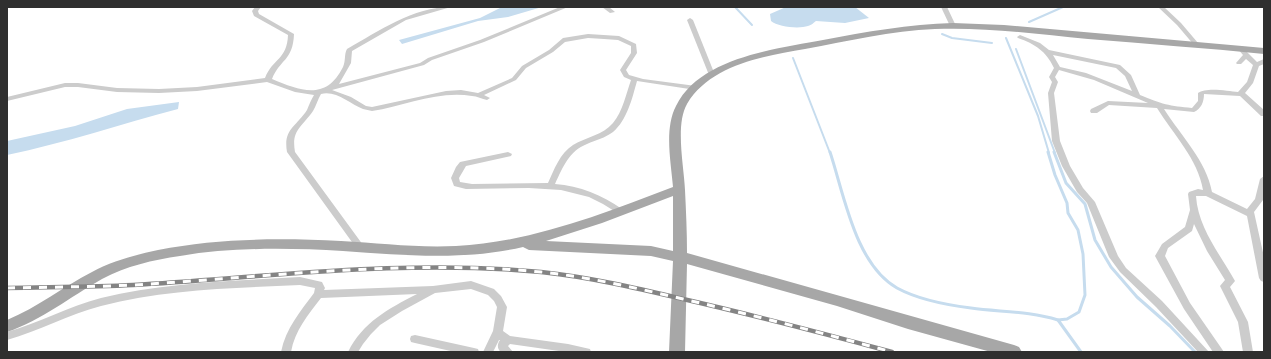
<svg xmlns="http://www.w3.org/2000/svg" width="1271" height="359" viewBox="0 0 1271 359" font-family="Lato,sans-serif">
<style>
.water{fill:#c6dcee}
.lines{fill:none;stroke-linecap:round;stroke-linejoin:round}
.stream-far1{stroke:#c6dcee;stroke-width:2}
.stream{stroke:#c6dcee;stroke-width:3}
.street{fill:#ccc;fill-rule:evenodd}
.primary{fill:#a7a7a7;fill-rule:evenodd}
.rail-casing{stroke:#848484;stroke-width:4.5}
.rail{stroke:#fff;stroke-width:3;stroke-dasharray:8;stroke-linecap:butt}
</style>
<rect width="100%" height="100%" fill="#fff"/>
<g class="water">
<polygon points="502,7 542,7 508,17 478,21 402,44 399,40 480,18"/>
<path d="M786 7H855L869 18 845 23 816 21C813 23 812 25 808 26 799 29 778 27 771 21L770 14Z"/>
<path d="M179 102 178 109C121 124 65 143 7 155V141L75 126 127 109Z"/>
</g>
<g class="lines">
<g class="stream-far1">
<polyline points="735,7 752,25"/>
<polyline points="1029,22 1063,7"/>
<polyline points="942,34 952,38 992,43"/>
<polyline points="1006,38 1038,116 1049,153"/>
<polyline points="1016,49 1055,153"/>
<polyline points="793,58 830,153"/>
</g>
<g class="stream">
<path d="M830 152C844 194 855 264 897 288 919 300 947 305 971 308 1000 312 1029 311 1058 320"/>
<polyline points="1048,152 1055,175 1067,203 1068,213 1078,230 1083,254 1085,295 1079,312 1067,319 1058,320 1081,352"/>
<polyline points="1054,152 1066,183 1085,204 1095,240 1111,267 1137,297 1170,326 1195,352"/>
</g>
<g class="street">
<path d="M255 7H261L258 11 259 14 294 34C293 61 280 59 272 79 301 91 326 101 343 67 346 60 344 54 347 49 379 31 413 7 451 7L406 20 352 51 351 63 339 84 420 63 428 58 480 40 560 7H568L484 42 432 60 424 65 332 90 351 97 366 106 372 107 446 91 461 90 478 93 512 78 522 66 549 50 563 38 588 34 619 36 636 44 637 53 626 70 629 75 643 79 696 86 699 88 696 90 637 81C632 99 627 120 613 132 605 138 596 140 587 144 569 151 563 167 555 184 580 186 602 195 622 209L623 211 622 213 619 214 603 204 589 197 561 190 529 188 466 189 454 186 451 178 456 167 460 162 508 152 512 154 511 156 466 166 459 178 460 182 472 184 548 183C554 170 560 153 573 145 586 137 603 135 613 123 623 111 626 94 631 80L624 77 620 70 631 53V46L618 40 604 39 588 38 565 42 553 52 526 68 516 80 484 95 490 98 487 100C482 99 477 96 472 96 439 90 404 106 372 111 369 110 366 110 363 109 350 104 336 90 321 94 318 99 316 106 313 111 302 127 291 130 295 152L363 245 364 247 363 249H357L287 152C283 129 296 127 307 110 309 105 311 100 314 95L295 92 267 82 197 91 159 93 117 92 78 87H65L7 101V97L65 83H78L117 88 159 89 197 87 265 78C273 58 287 60 288 35L254 16 252 11Z"/>
<polygon points="602,7 609,7 615,12 610,13"/>
<polygon points="941,7 947,7 956,26 955,27 953,28 950,26"/>
<polygon points="1158,7 1164,7 1181,23 1198,43 1198,45 1194,45 1177,25"/>
<polygon points="690,18 693,20 715,75 714,76 712,77 709,75 687,20"/>
<path d="M1020 35 1040 43 1049 50 1120 65 1131 75 1140 95C1161 104 1170 106 1192 108L1198 101V93C1206 87 1228 91 1238 92L1247 82 1253 65 1246 59 1241 64H1237L1236 63 1243 55 1237 48 1238 47H1242L1257 62 1264 59V64L1259 66 1253 83 1245 93 1264 110V116H1261L1240 96 1204 94C1204 102 1201 109 1194 112L1164 109C1181 136 1206 160 1212 192L1247 209 1255 199 1260 179 1264 176 1263 200 1254 212 1264 257V282L1261 281 1259 278 1247 216 1206 196H1196C1198 228 1220 254 1235 281L1230 287 1248 322 1253 352H1243L1238 322 1220 286 1225 280 1207 251 1194 224 1192 231 1168 248 1165 256 1190 303 1224 352H1213L1184 309 1155 256 1162 244 1185 227 1190 210 1188 194 1189 192 1198 189 1203 190C1198 159 1173 134 1157 108L1109 105 1097 113H1091L1090 111 1091 109 1108 101 1148 103 1094 80 1059 70 1055 77 1058 82 1054 93 1060 141 1070 166 1083 188 1095 202 1118 256 1126 268 1162 301 1209 352H1198L1156 307 1120 272 1109 257 1087 203 1077 192 1062 166 1052 141 1048 93 1052 82 1049 77 1054 68C1046 51 1035 44 1018 38L1017 37ZM1053 55 1116 68 1125 76 1132 91 1086 73 1060 67Z"/>
<path d="M300 277 322 282 325 288 324 290 433 286 471 281 494 289 501 296 507 307 503 331 510 336 568 344 590 349 591 352H566L510 344 508 346 513 352H501C497 349 497 344 500 340H499L493 352H483L493 331 497 307 494 301 488 295 471 289 435 293 402 311 380 325 371 334 363 344 358 352H348C363 322 388 309 417 294L321 298C308 315 295 330 291 352H281C286 328 300 312 314 293L315 288 300 285C234 288 166 289 101 306 69 314 39 331 7 340V332C39 323 69 306 101 298 166 282 234 281 300 277Z"/>
<polygon points="415,335 474,348 478,349 479,352 455,352 415,343 411,342 410,339 411,336"/>
</g>
<path class="primary" d="M953 23 1004 25 1242 46 1264 48V54C1206 48 1147 44 1088 39 1037 34 986 27 935 29 891 31 848 41 805 49 764 56 710 65 687 104 675 125 684 166 685 190 686 211 687 232 687 253L1014 345 1019 347 1022 352H991L908 329 837 306 687 264 685 352H669L673 261 651 256 529 250 523 247C463 261 403 255 343 251 289 248 233 247 180 256 153 260 126 266 102 279 70 297 42 320 7 332V320C38 307 63 287 92 272 112 261 135 255 158 250 218 238 280 238 341 241 379 243 417 248 456 246 532 242 602 214 673 187 671 162 664 129 676 106 700 57 776 49 823 40 866 32 909 24 953 23ZM673 196V251L651 246 546 241 602 223Z"/>
<defs>
<path id="rail" d="M7 288C49 287 91 287 133 285 269 277 405 259 541 272 589 277 636 288 683 299 753 315 822 333 892 352"/>
</defs>
<use href="#rail" class="rail-casing"/>
<use href="#rail" class="rail"/>
</g>
<rect width="1271" height="359" fill="none" stroke="#2f2f2f" stroke-width="16"/>
</svg>
